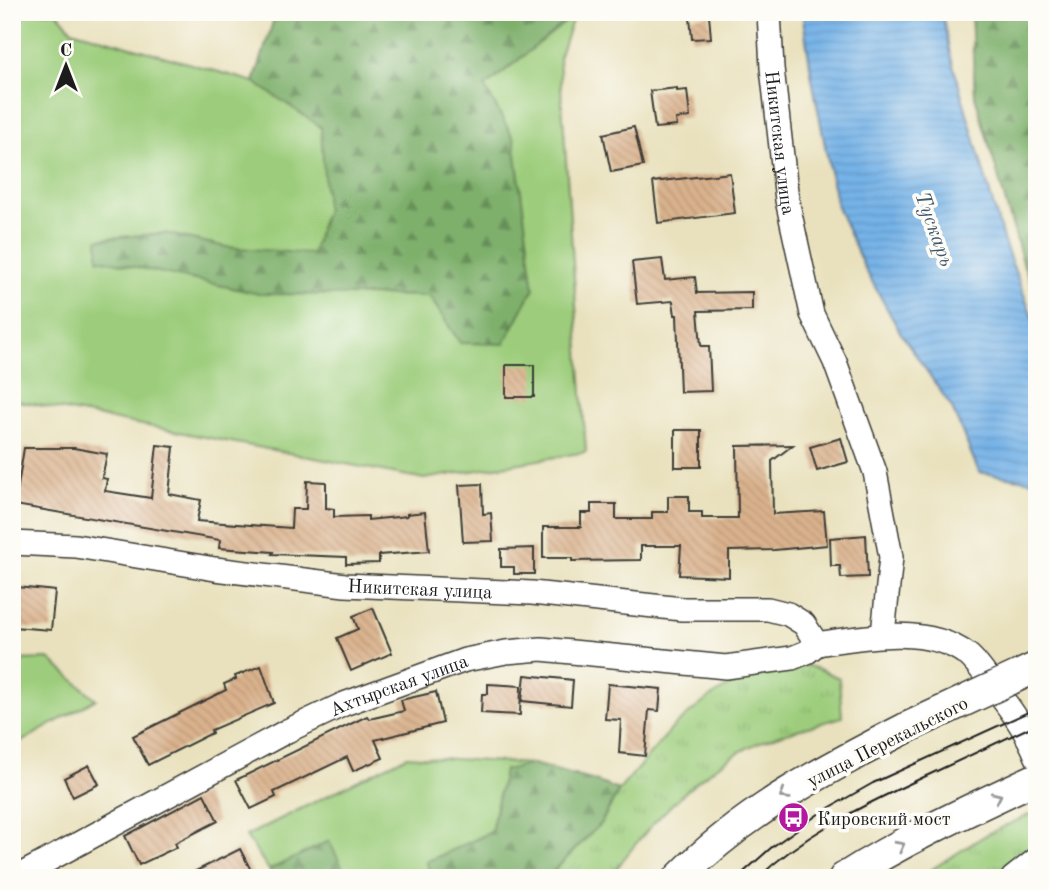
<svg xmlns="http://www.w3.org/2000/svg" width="1049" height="890" viewBox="0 0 1049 890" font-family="'Old Standard TT',serif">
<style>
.grass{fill:url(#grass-tufts);stroke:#5c744c;stroke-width:2}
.forest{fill:url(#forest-firs);stroke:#4d6644;stroke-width:2}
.green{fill:#9dcd7c;stroke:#5c744c;stroke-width:2}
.water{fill:url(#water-rules);stroke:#486782;stroke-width:2}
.building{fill:url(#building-back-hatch)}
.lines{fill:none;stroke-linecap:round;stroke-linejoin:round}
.minor-casing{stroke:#3b3a34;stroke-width:26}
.major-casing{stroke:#3b3a34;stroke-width:33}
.minor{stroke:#fff;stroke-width:23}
.major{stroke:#fff;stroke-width:30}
.tram{stroke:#1c1c1c;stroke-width:2}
.major-bridge-casing{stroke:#3b3a34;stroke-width:33;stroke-linecap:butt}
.major-bridge{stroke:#fff;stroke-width:30}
.oneway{stroke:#999}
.labels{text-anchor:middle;stroke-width:7;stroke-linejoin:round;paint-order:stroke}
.street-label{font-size:19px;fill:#1c1c1c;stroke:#fdfcf7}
.poi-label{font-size:19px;fill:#1c1c1c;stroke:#fdfcf7;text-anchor:start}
.water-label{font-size:21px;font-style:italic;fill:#40586d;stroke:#fdfcf7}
</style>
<defs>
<pattern id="grass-tufts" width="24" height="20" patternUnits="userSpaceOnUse" patternTransform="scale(1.75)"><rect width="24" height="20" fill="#9dcd7c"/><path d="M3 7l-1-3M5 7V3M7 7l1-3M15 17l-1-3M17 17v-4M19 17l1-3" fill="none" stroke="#87af6b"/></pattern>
<pattern id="forest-firs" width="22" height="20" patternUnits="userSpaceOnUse" patternTransform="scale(1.75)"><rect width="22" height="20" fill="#7eb06c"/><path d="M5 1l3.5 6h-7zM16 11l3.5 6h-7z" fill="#668e58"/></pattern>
<pattern id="water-rules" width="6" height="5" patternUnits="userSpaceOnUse" patternTransform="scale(1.75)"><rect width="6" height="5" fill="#75b2e7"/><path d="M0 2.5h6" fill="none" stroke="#6598c6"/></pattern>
<pattern id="building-back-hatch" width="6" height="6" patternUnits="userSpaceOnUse" patternTransform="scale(1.75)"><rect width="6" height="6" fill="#dab28d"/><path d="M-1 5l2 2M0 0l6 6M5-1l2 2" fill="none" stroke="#ba9879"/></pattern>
</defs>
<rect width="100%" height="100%" fill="#fdfcf7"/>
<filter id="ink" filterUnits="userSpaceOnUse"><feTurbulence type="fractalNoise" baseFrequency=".0143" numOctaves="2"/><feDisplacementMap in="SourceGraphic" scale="14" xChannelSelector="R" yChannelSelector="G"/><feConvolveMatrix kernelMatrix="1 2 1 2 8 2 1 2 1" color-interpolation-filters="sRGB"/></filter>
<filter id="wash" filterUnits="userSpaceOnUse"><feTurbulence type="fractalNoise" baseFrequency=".00686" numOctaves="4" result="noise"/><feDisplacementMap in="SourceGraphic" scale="28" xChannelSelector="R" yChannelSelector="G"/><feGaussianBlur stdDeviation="1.57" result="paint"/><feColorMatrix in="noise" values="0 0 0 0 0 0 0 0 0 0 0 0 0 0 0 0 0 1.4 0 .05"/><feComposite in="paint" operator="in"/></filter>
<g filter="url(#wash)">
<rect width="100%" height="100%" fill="#e9e1bd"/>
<g class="grass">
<path d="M801 664 819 669 839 678 842 717C810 727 775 734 745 749 695 775 642 831 610 878H547L601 823 619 790 675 725 709 698 739 680Z"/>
<polygon points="1037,811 1037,878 918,878 986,835"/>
</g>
<g class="forest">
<polygon points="276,12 574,12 574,15 485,87 514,139 534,288 504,344 460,343 429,296 259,294 98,259 97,239 165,233 227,247 312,253 321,128 254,82"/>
<polygon points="971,12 1037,12 1037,296 1024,266 975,96"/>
<polygon points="533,764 595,781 619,790 601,823 547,878 433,878 426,862 491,832 504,770"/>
<polygon points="330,840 348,878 273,878 269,870"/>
</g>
<g class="green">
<polygon points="12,12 57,12 72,30 254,82 321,127 326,209 312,254 227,247 165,233 98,239 98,259 259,294 429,296 460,343 504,344 534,288 514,139 485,87 574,15 559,58 586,452 424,479 12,400"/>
<polygon points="49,659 96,699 12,747 12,660"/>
<polygon points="407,756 533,764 504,770 491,832 426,862 433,878 348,878 329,841 269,870 246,836"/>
</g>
<polygon class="water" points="802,12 942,12 950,54 1004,242 1037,329 1037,482 979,472 952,408 900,332 864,267 837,207 812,79"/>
<g id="blocks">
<g class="building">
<polygon points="709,15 711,38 692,39 690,17"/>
<polygon points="677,88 677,91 687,90 690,117 676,119 677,126 655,128 650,91"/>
<polygon points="634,127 643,166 611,172 603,134"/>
<polygon points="730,173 735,213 658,223 653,182"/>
<polygon points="662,259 665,280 695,277 697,293 752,292 752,310 698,311 701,346 709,346 711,391 680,392 677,315 675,315 673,301 637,304 632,262"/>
<rect x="506" y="365" width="28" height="32"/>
<rect x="675" y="430" width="26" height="37"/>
<polygon points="841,438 848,462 817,471 810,447"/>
<polygon points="157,445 174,447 169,494 201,500 197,521 291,528 292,509 306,509 307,481 326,482 326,508 334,509 334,517 368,516 368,520 407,516 407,514 425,512 429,551 379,555 379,563 346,564 346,557 272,554 273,552 219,548 220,540 15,505 24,448 74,448 107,454 102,478 107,479 105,491 151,498"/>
<polygon points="793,445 772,461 773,514 824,511 827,545 774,550 729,551 729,577 679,575 681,546 641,546 641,560 572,561 572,558 543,558 543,527 581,527 581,513 591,513 591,504 616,504 616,519 652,519 652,512 668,512 668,496 689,496 689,512 702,512 702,518 738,518 737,446"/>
<polygon points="482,484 483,514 491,513 493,541 463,542 459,485"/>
<polygon points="866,535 868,577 841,578 840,566 831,566 830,538"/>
<polygon points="534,548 534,574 514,574 514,567 501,567 501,549"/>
<polygon points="17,587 55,591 51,630 13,627"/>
<polygon points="373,608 392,653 351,671 337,638 358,629 353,616"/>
<polygon points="261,666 274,703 211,730 212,733 148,765 133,736 226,690 224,684 236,679 235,676"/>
<polygon points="525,675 573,680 571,706 522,701"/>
<polygon points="488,684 521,686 520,715 481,713 482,694 488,694"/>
<polygon points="608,684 661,689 659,711 649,710 645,756 619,753 621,720 605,719"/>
<polygon points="436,692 443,723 375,740 383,758 353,771 347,757 274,792 276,797 251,809 236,780 367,716 369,719 404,711 401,700"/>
<polygon points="89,765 99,784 73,797 64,778"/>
<polygon points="204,794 218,821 175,843 177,847 139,865 125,836"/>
<polygon points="240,849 255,878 182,878"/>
</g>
</g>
</g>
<g filter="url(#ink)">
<use href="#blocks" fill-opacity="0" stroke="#3b3a34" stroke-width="2"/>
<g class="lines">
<defs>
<g id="minor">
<path id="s1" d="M769 12 772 68 787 200 812 314 835 362 875 472 891 557 883 634"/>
<path id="s2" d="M12 543 76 546 215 569 345 585 532 593 682 609H768L788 614 804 624 817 644"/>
<path d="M817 644C863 637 927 624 968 655 979 664 989 681 998 693 1013 712 1028 734 1037 757"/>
<path id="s3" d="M15 878 287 731 344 704 465 660 506 652 541 649 726 667 792 658 807 652 817 644"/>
<polyline points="1013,878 1037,859"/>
</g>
<g id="major">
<path d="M679 878C744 811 826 769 908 727"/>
<path d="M844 878C905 839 971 809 1037 778"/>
</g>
</defs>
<use href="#minor" class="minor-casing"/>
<use href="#major" class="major-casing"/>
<use href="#minor" class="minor"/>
<use href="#major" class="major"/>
<g class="tram">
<polyline points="737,878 772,847 820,813 873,783 1037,708"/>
<path d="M758 878C802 836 854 810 909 784 951 764 994 744 1037 724"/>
</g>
<defs>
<polyline id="major-bridge" points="908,727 1037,667"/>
</defs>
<use href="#major-bridge" class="major-bridge-casing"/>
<use href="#major-bridge" class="major-bridge"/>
</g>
<defs><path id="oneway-chevron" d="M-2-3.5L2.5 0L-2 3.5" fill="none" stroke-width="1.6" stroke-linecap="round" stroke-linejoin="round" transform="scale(1.75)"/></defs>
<g class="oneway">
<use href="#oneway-chevron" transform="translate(784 795) rotate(148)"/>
<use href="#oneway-chevron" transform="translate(997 797) rotate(-25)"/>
<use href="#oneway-chevron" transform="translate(900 846) rotate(-28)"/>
</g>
</g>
<defs>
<symbol id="bus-disc" viewBox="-11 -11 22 22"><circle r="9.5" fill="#b5179e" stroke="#fdfcf7"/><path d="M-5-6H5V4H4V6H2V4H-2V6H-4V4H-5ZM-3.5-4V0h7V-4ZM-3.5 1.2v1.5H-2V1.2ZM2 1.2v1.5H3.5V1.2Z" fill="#fff"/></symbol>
</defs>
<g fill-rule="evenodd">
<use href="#bus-disc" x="776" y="800" width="35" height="35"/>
</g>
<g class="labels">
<g class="street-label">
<text dy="7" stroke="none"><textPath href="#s1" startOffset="131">Никитская улица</textPath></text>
<text dy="7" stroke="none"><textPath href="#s2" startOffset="411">Никитская улица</textPath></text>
<text dy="7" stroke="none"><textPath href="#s3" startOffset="430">Ахтырская улица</textPath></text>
<text transform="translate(887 741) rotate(-27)" y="7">улица Перекальского</text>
</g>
<g class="poi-label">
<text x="817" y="825">Кировский мост</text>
</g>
<g class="water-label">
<text transform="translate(935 229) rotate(70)" y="7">Тускарь</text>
</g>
</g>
<rect width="1049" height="890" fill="none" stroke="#fdfcf7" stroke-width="42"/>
<g transform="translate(66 66)" stroke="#fdfcf7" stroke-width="5" paint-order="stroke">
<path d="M0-5L12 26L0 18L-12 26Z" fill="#1c1c1c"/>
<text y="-10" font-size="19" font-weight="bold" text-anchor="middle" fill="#1c1c1c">С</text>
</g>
</svg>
